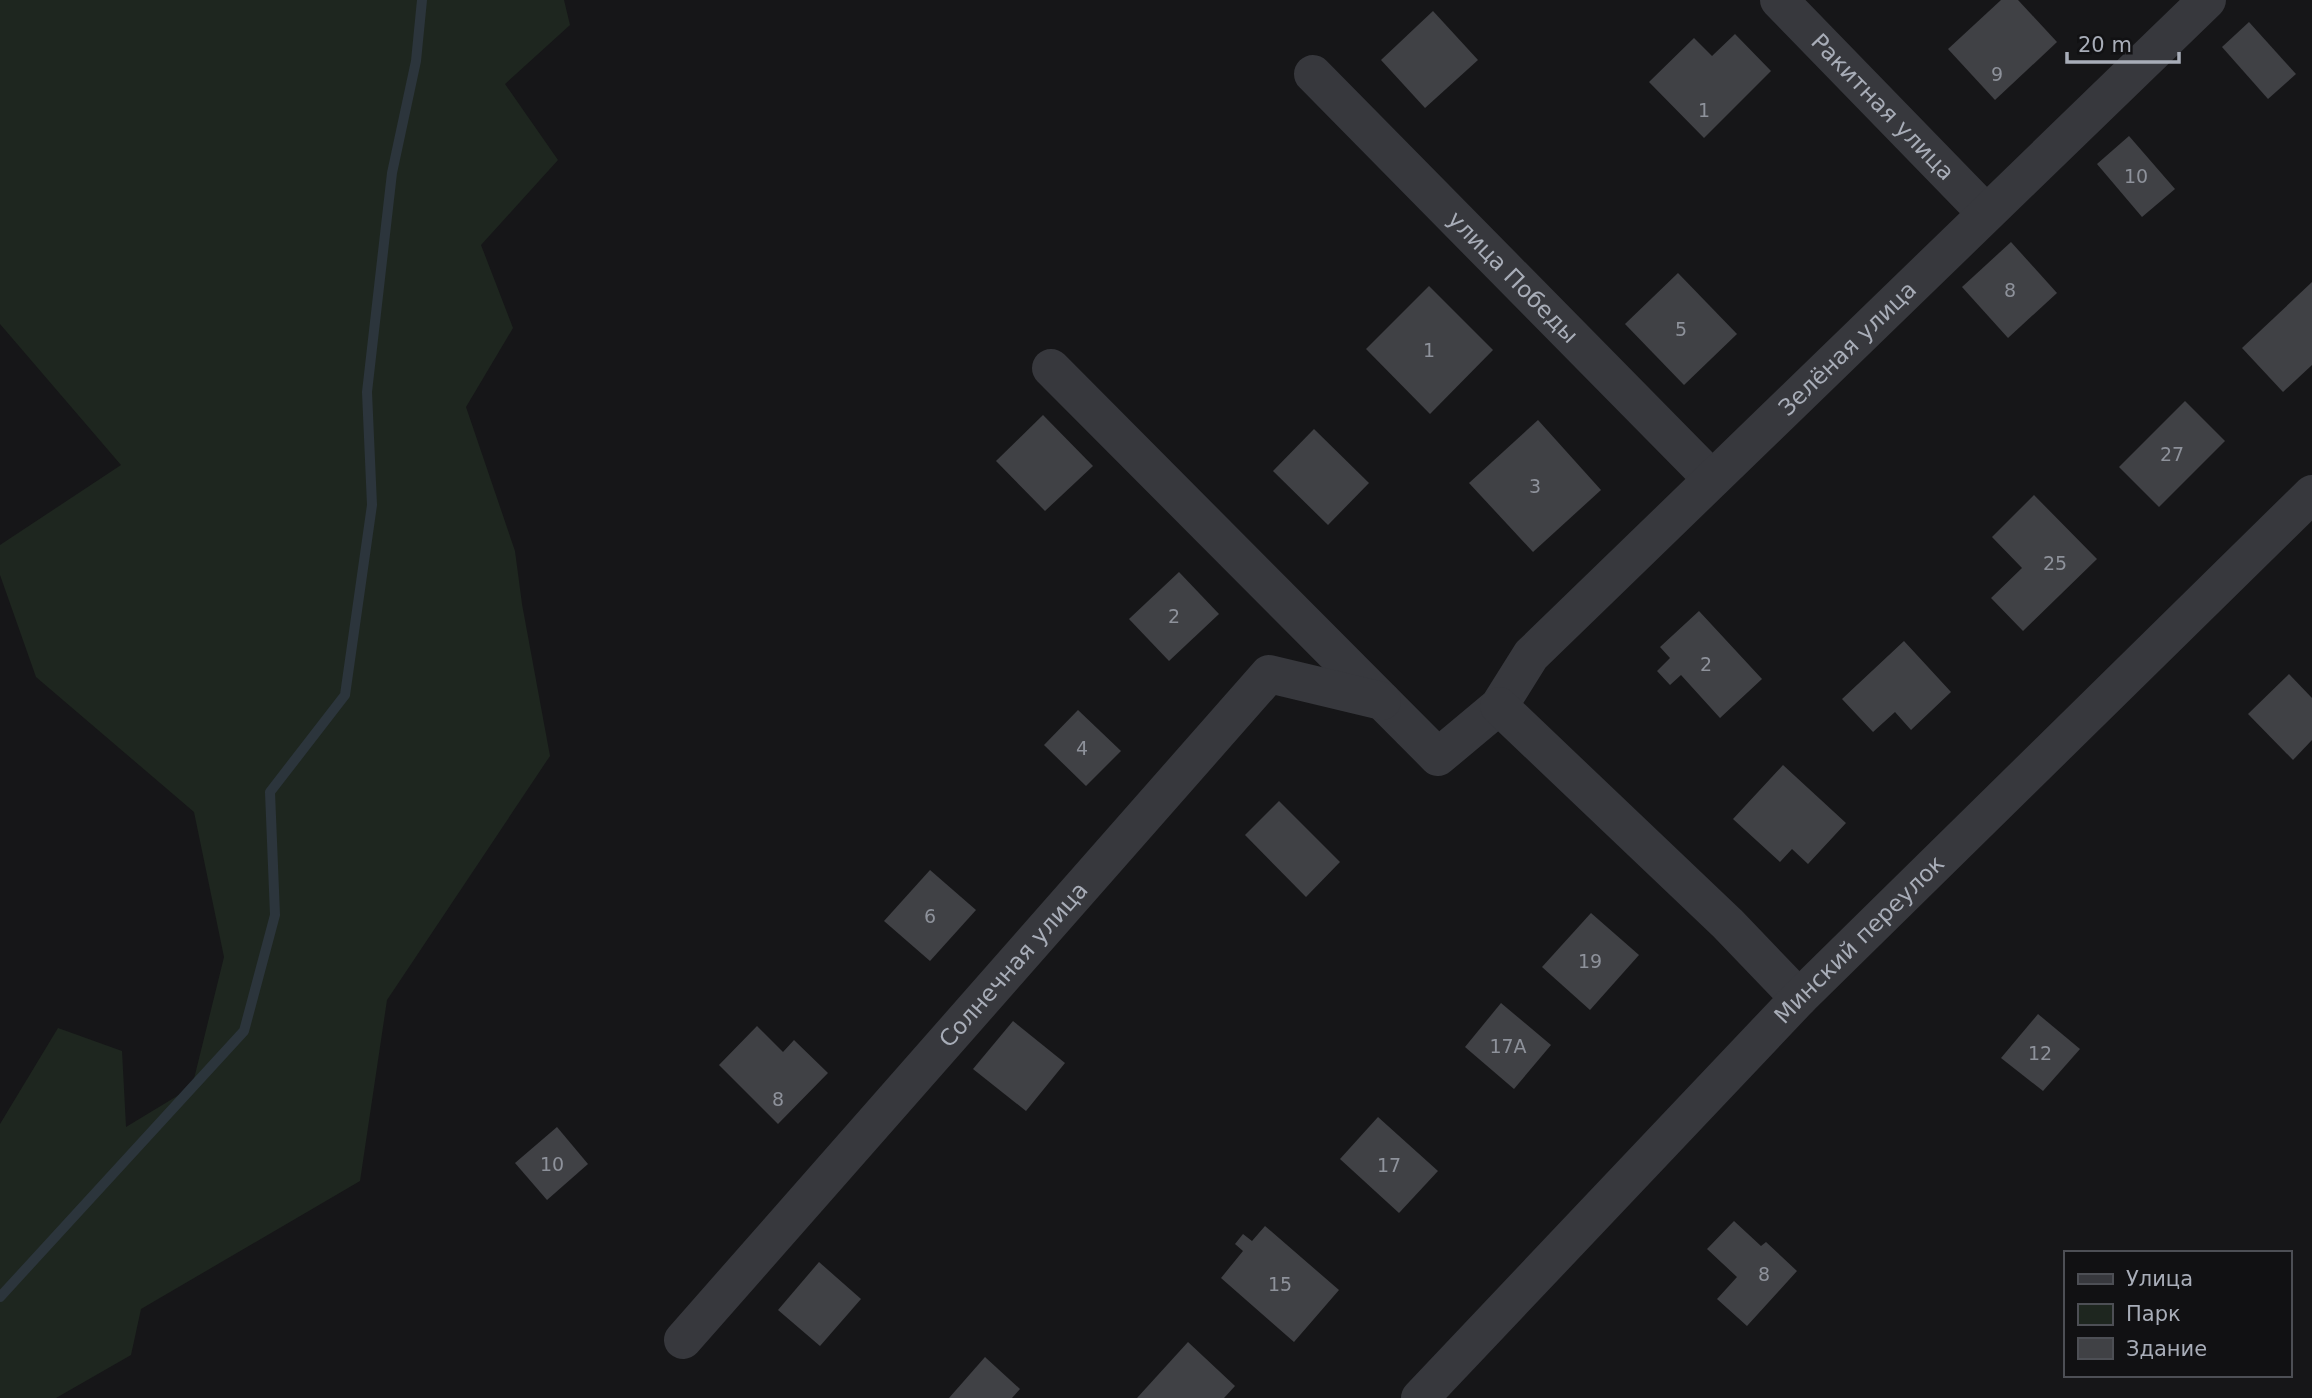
<svg xmlns="http://www.w3.org/2000/svg" width="2312" height="1398" viewBox="0 0 2312 1398" font-family="'DejaVu Sans',sans-serif">
<style>
.green{fill:#1e261f}
.lines{fill:none;stroke-linecap:round;stroke-linejoin:round}
.stream{stroke:#2c353c;stroke-width:10}
.building{fill:#404145}
.minor{stroke:#37383d;stroke-width:38}
.labels{text-anchor:middle;stroke-width:6;stroke-linejoin:round;paint-order:stroke}
.number-label{font-size:19px;fill:#8e929b}
.street-label{font-size:23px;fill:#a8adb8;stroke:#111113}
</style>
<rect width="100%" height="100%" fill="#161618"/>
<polygon class="green" points="0,0 564,0 570,25 505,84 558,160 481,245 513,328 466,407 515,551 522,604 550,756 387,1000 360,1181 141,1309 131,1355 56,1398 0,1398 0,1124 58,1028 122,1051 126,1127 192,1087 224,957 194,812 36,677 0,575 0,545 121,465 0,324"/>
<g class="lines">
<polyline class="stream" points="0,1297 244,1031 275,915 270,792 345,695 372,505 367,392 392,173 416,61 422,0"/>
</g>
<g class="building">
<polygon points="2001,0 2018,0 2057,42 1995,100 1948,49"/>
<polygon points="1433,11 1478,60 1425,108 1381,60"/>
<polygon points="2249,22 2296,74 2268,99 2222,47"/>
<polygon points="1735,34 1771,71 1704,138 1649,82 1694,38 1712,56"/>
<polygon points="2129,136 2175,189 2142,217 2097,164"/>
<polygon points="2011,242 2057,293 2008,338 1962,287"/>
<polygon points="1678,273 1737,334 1684,385 1625,324"/>
<polygon points="2312,282 2312,365 2283,392 2242,348"/>
<polygon points="1429,286 1493,350 1430,414 1366,349"/>
<polygon points="2185,401 2225,441 2159,507 2119,467"/>
<polygon points="1043,415 1093,466 1045,511 996,461"/>
<polygon points="1538,420 1601,490 1533,552 1469,483"/>
<polygon points="1314,429 1369,483 1328,525 1273,471"/>
<polygon points="2034,495 2097,559 2023,631 1991,598 2022,568 1992,537"/>
<polygon points="1179,572 1219,614 1169,661 1129,619"/>
<polygon points="1699,611 1762,679 1720,718 1681,675 1670,685 1657,671 1670,658 1660,647"/>
<polygon points="1904,641 1951,692 1911,730 1895,712 1873,732 1842,699"/>
<polygon points="2289,674 2312,698 2312,740 2293,760 2248,714"/>
<polygon points="1078,710 1121,751 1086,786 1044,745"/>
<polygon points="1783,765 1846,823 1808,864 1792,849 1780,862 1733,819"/>
<polygon points="1279,801 1340,862 1306,897 1245,835"/>
<polygon points="930,870 976,910 930,961 884,921"/>
<polygon points="1591,913 1639,955 1590,1010 1542,967"/>
<polygon points="1501,1003 1551,1045 1514,1089 1465,1047"/>
<polygon points="2038,1014 2080,1049 2043,1091 2001,1058"/>
<polygon points="1013,1021 1065,1063 1026,1111 973,1069"/>
<polygon points="757,1026 783,1052 794,1040 828,1073 778,1124 719,1065"/>
<polygon points="1378,1117 1438,1171 1399,1213 1340,1159"/>
<polygon points="557,1127 588,1164 547,1200 515,1163"/>
<polygon points="1734,1221 1761,1246 1766,1242 1797,1271 1747,1326 1717,1299 1737,1277 1707,1249"/>
<polygon points="1265,1226 1339,1290 1294,1342 1221,1278 1243,1251 1235,1244 1243,1234 1252,1241"/>
<polygon points="819,1262 861,1299 820,1346 778,1310"/>
<polygon points="1188,1342 1235,1386 1224,1398 1137,1398"/>
<polygon points="985,1357 1020,1389 1012,1398 949,1398"/>
</g>
<g class="lines">
<g class="minor">
<path id="s1" d="M1779 0 1986 213"/>
<path id="s2" d="M1313 74 1712 479"/>
<path id="s3" d="M1051 368 1438 757 1499 706 1531 655 2207 0"/>
<polyline points="1499,706 1728,924 1799,998"/>
<path id="s4" d="M683 1340 1269 674 1382 701"/>
<path id="s5" d="M1420 1398 1799 998 2312 494"/>
</g>
</g>
<g class="labels">
<g class="number-label">
<text x="1997" y="81">9</text>
<text x="1704" y="117">1</text>
<text x="2136" y="183">10</text>
<text x="2010" y="297">8</text>
<text x="1681" y="336">5</text>
<text x="1429" y="357">1</text>
<text x="2172" y="461">27</text>
<text x="1535" y="493">3</text>
<text x="2055" y="570">25</text>
<text x="1174" y="623">2</text>
<text x="1706" y="671">2</text>
<text x="1082" y="755">4</text>
<text x="930" y="923">6</text>
<text x="1590" y="968">19</text>
<text x="1508" y="1053">17А</text>
<text x="2040" y="1060">12</text>
<text x="778" y="1106">8</text>
<text x="552" y="1171">10</text>
<text x="1389" y="1172">17</text>
<text x="1764" y="1281">8</text>
<text x="1280" y="1291">15</text>
</g>
<g class="street-label">
<text dy="8" stroke="none"><textPath href="#s1" startOffset="149">Ракитная улица</textPath></text>
<text dy="8" stroke="none"><textPath href="#s2" startOffset="285">улица Победы</textPath></text>
<text dy="8" stroke="none"><textPath href="#s3" startOffset="1129">Зелёная улица</textPath></text>
<text dy="8" stroke="none"><textPath href="#s5" startOffset="635">Минский переулок</textPath></text>
<text dy="8" stroke="none"><textPath href="#s4" startOffset="500">Солнечная улица</textPath></text>
</g>
</g>
<rect x="2064" y="1251" width="228" height="126" fill="#111113" stroke="#4d4f55" stroke-width="2"/>
<rect x="2078" y="1274" width="35" height="10" fill="#37383d" stroke="#4d4f55" stroke-width="2"/>
<text x="2126" y="1286" font-size="21" fill="#a8adb8">Улица</text>
<rect x="2078" y="1304" width="35" height="21" fill="#1e261f" stroke="#4d4f55" stroke-width="2"/>
<text x="2126" y="1321" font-size="21" fill="#a8adb8">Парк</text>
<rect x="2078" y="1338" width="35" height="21" fill="#404145" stroke="#4d4f55" stroke-width="2"/>
<text x="2126" y="1356" font-size="21" fill="#a8adb8">Здание</text>
<path d="M2067 52v10h112v-10" fill="none" stroke="#a8adb8" stroke-width="3.5"/>
<text x="2078" y="52" font-size="21" fill="#a8adb8" stroke="#111113" stroke-width="5" paint-order="stroke">20 m</text>
</svg>
